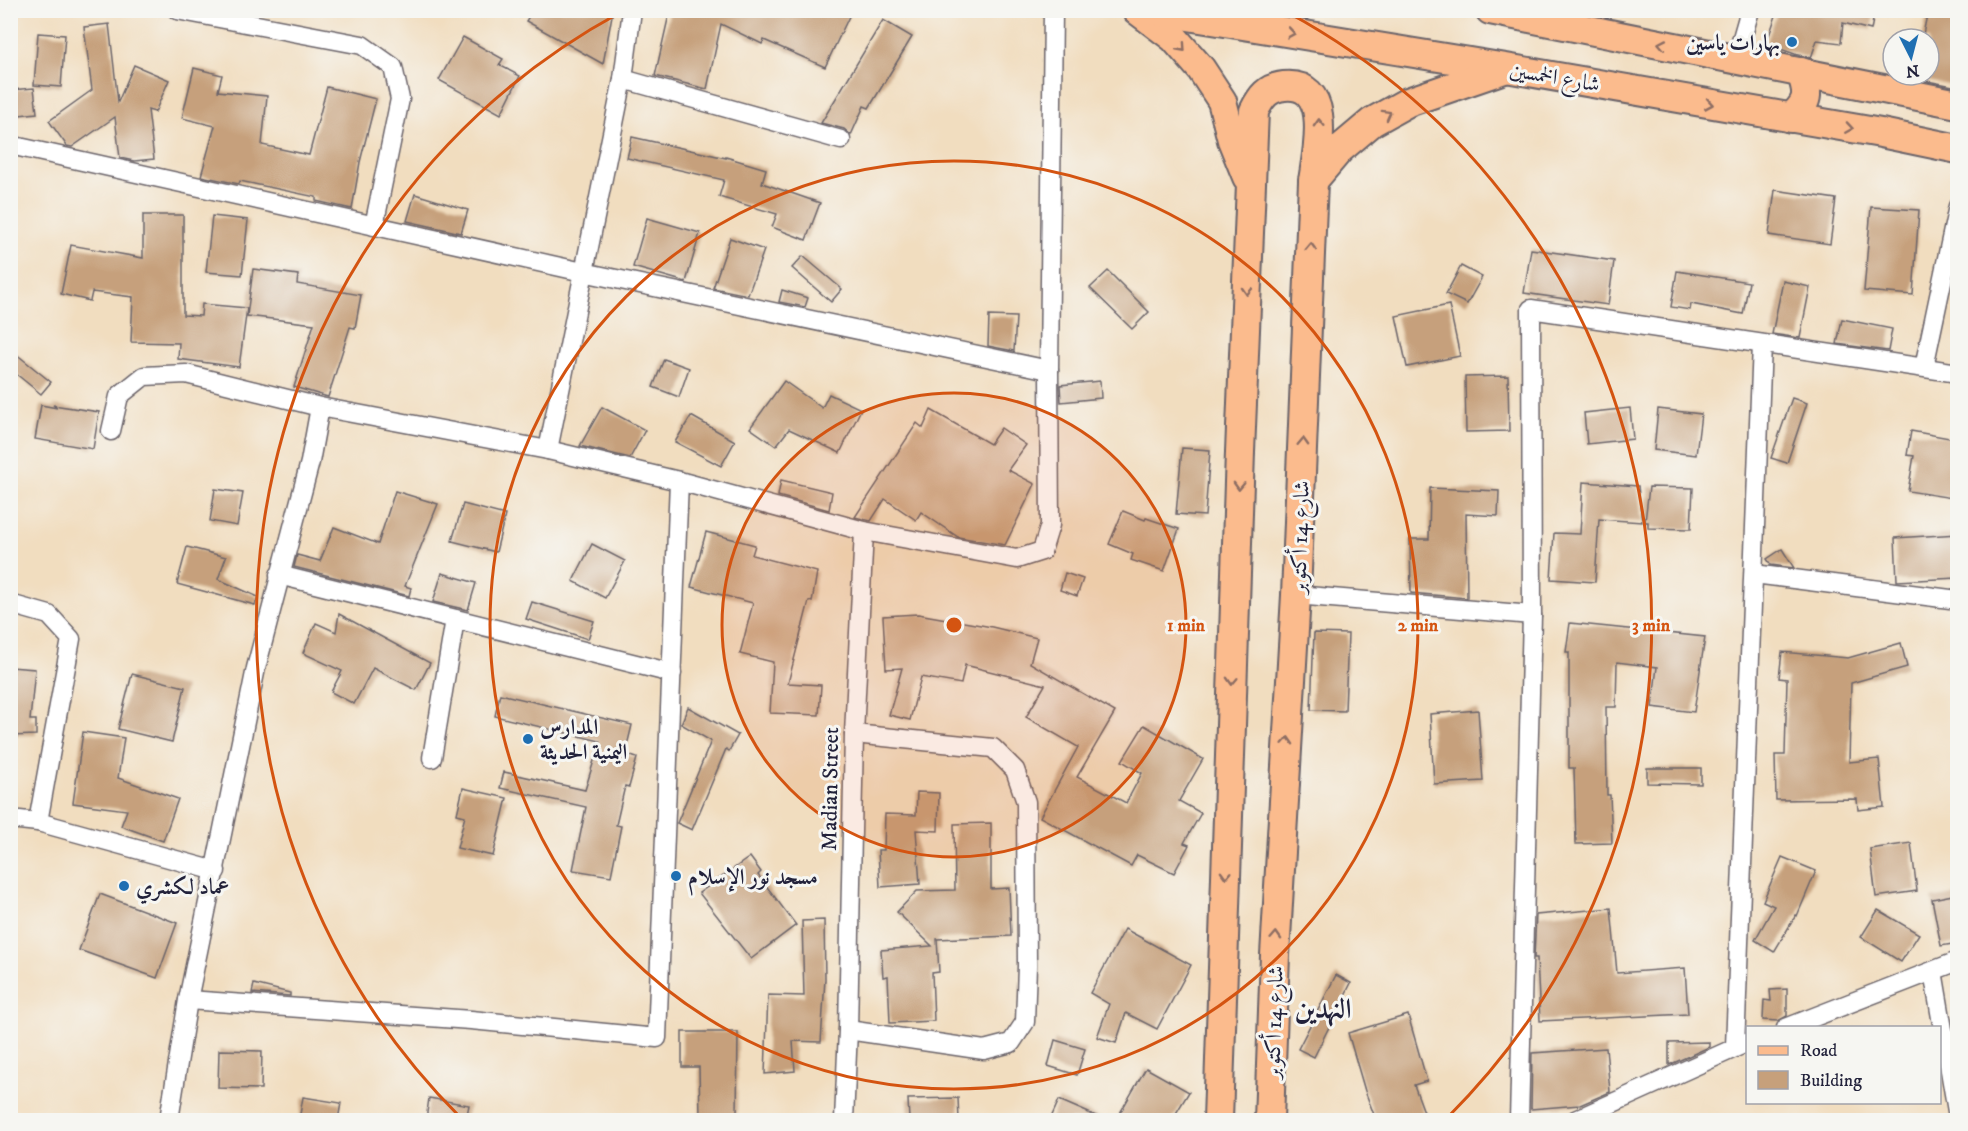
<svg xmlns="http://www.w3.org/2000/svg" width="1968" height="1131" viewBox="0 0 1968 1131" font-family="'IM FELL DW Pica',Amiri,serif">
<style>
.building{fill:#c6a07b}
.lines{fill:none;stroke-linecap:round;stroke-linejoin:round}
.minor-casing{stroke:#6a6369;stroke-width:21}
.primary-casing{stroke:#6a6369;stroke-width:32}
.minor{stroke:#fff;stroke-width:18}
.primary{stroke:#fbbb8d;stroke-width:28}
.oneway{stroke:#8e6e64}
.ring{fill:none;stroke:#d45411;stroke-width:3}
.poi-dot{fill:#1f6fb2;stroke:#f6f6f2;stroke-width:2}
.labels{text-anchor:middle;stroke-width:6;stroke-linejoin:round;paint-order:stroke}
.poi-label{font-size:22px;font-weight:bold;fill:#22223b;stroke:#f6f6f2;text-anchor:start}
.street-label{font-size:22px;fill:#22223b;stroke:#f6f6f2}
.district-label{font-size:28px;font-weight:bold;fill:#22223b;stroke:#f6f6f2}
.centre{fill:#d45411;stroke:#f6f6f2;stroke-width:3}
.ring-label{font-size:18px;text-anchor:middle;font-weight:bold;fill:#d45411;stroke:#f6f6f2;stroke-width:6;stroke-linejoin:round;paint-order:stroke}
</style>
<rect width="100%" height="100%" fill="#f6f6f2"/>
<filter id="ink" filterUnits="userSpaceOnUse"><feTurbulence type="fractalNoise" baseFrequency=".0167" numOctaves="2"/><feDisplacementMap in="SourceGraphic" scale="12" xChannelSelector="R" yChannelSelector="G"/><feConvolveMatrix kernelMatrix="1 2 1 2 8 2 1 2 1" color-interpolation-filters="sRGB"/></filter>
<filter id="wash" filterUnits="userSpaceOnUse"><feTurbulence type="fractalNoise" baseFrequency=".008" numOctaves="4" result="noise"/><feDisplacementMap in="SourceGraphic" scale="24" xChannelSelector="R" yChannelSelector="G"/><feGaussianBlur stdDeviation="1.35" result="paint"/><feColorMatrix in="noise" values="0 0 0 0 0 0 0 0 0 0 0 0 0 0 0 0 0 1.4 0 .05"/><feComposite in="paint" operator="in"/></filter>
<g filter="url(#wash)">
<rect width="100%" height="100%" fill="#f1ddbf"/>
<g id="blocks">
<g class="building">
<polygon points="533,10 613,10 603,64 526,21"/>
<polygon points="670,10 852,10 825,67 764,40 762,44 721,24 707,89 655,76"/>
<polygon points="1778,10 1875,10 1871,30 1843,23 1841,43 1817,40 1811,58 1795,54 1766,44"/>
<polygon points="1928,10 1958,10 1958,87 1897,75 1929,75 1929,39 1922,39"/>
<polygon points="883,20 912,37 869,108 864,106 851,135 844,129 821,123"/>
<polygon points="109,24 118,102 134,65 169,80 155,112 148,110 154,159 134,161 120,158 115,117 72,147 67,146 49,121 92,90 84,27"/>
<polygon points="38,33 65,35 61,87 34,85"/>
<polygon points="463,37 503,59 499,65 520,76 501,114 439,80"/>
<polygon points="194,68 222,75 218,91 267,96 262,145 309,155 327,87 376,99 360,162 352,209 316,201 316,197 240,181 239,184 201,176 215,126 182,118"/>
<polygon points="34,88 37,113 10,116 10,90"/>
<polygon points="632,137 726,158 726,157 766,169 762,183 820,203 806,240 772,227 777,214 719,197 724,180 627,158"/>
<polygon points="1775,190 1836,199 1830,244 1769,235"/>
<polygon points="415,194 468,210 461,233 407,221"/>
<polygon points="1871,207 1919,210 1913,295 1864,291"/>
<polygon points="143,215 183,215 183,315 201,316 202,304 247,308 239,367 178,359 179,343 131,342 133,297 92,292 90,301 61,294 71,245 143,258"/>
<polygon points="212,216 248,220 242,275 206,272"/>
<polygon points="647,218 700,233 686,282 633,267"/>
<polygon points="730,238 764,250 748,295 713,288"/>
<polygon points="1531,249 1614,261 1608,305 1524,293"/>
<polygon points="803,256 842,289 831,302 792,268"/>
<polygon points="1461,266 1482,277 1467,304 1446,294"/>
<polygon points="253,269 298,275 297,284 361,295 355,328 350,327 328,397 294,387 314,324 247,316"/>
<polygon points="1108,271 1149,312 1132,329 1090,288"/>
<polygon points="1677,271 1749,282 1743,314 1691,304 1690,310 1671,307"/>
<polygon points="1783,281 1810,287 1800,338 1772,334"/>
<polygon points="782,290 808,298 805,307 779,302"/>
<polygon points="1449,305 1460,356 1407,367 1396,316"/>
<polygon points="989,316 1016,317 1014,351 988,346"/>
<polygon points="1842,319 1892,329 1888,351 1837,344"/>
<polygon points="10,349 51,382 41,394 10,369"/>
<polygon points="664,359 689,368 679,397 653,387"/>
<polygon points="1508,376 1509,431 1466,432 1465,377"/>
<polygon points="784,381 822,408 829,394 861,409 840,453 789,429 776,446 750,428"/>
<polygon points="1100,381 1101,398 1061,402 1060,385"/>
<polygon points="1792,398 1807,403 1787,463 1771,458"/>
<polygon points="41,405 57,408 53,405 99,412 93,449 35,439"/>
<polygon points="602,407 645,430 630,458 580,446"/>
<polygon points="1630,408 1633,439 1587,444 1584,413"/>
<polygon points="1658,409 1701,414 1696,455 1654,450"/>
<polygon points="931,410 990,444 1001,428 1026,445 1008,470 1035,484 1005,545 958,537 921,512 916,520 885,499 871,521 855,517 917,423 923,428"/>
<polygon points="691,416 735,441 721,466 675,442"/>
<polygon points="1911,431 1955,439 1949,471 1956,472 1952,498 1908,491 1914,456 1907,455"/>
<polygon points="1182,448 1210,450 1205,516 1176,514"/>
<polygon points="781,480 832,492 829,510 778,496"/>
<polygon points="1583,482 1638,486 1642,522 1599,519 1595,582 1551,579 1554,533 1580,534"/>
<polygon points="1649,487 1693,488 1691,529 1648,528 1648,522 1645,522"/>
<polygon points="1430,488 1499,491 1498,516 1466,514 1467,598 1411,593 1410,539 1429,539"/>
<polygon points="215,489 243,493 237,526 210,521"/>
<polygon points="395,491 438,504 405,586 411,588 409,596 294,567 297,555 320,561 334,527 378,544"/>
<polygon points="463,504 505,515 496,552 452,541"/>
<polygon points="1123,511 1145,520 1146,518 1179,529 1164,571 1131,560 1133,554 1109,544"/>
<polygon points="706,532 755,545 752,555 817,572 812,602 809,601 788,683 821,685 819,715 770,713 773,662 740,654 753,603 691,587"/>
<polygon points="1958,534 1958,578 1897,581 1895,538"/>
<polygon points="592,544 625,561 605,598 573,581"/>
<polygon points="187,547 226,557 218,579 258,597 255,605 177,584"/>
<polygon points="1782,549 1794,568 1771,565 1767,559"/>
<polygon points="442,573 476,583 468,610 433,602"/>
<polygon points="1065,573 1083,579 1077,596 1060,590"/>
<polygon points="532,602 594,621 588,639 526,619"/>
<polygon points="339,614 430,663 416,690 373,668 354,704 331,692 342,671 303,653 316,623 336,632"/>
<polygon points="918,614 992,627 1037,638 1030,663 1115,712 1077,777 1126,803 1142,773 1122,761 1144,725 1203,759 1179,801 1201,813 1184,843 1189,845 1174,873 1137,855 1131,866 1040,817 1078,747 1026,717 1045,685 965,665 961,684 921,677 910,720 889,715 902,668 886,669 883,616"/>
<polygon points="1570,623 1705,637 1694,712 1652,707 1657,667 1617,662 1616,707 1606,707 1607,795 1610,795 1612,843 1576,844 1574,768 1569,768 1569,652 1566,652"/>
<polygon points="1314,633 1348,634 1345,711 1311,710"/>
<polygon points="1901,643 1907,667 1851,683 1849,762 1879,759 1884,807 1858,810 1857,799 1776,800 1775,755 1785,755 1787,679 1779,678 1782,652 1848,658"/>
<polygon points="10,667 35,669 30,720 36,720 36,735 10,736"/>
<polygon points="132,674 185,687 172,742 118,729"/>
<polygon points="500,694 632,725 625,754 637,758 629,787 625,786 616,825 621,826 611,876 573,870 586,807 500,788 504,772 585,790 600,741 495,716"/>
<polygon points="688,707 738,735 729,751 726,749 692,830 677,823 711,741 681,724"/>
<polygon points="1478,710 1483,781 1434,784 1430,714"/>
<polygon points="83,732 124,738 118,778 178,799 163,841 121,826 127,810 73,803"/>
<polygon points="1647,768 1701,768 1701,784 1647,783"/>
<polygon points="463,788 507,798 493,856 457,848 465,816 457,814"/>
<polygon points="917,792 939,793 938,831 916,830 920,884 880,887 878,850 884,850 885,814 916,815"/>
<polygon points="991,823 991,889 1009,888 1011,936 937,939 939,972 932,973 934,1021 890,1023 888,976 883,977 881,950 932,946 897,912 917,891 955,890 954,824"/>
<polygon points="1911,843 1917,891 1876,897 1870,849"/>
<polygon points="750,857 761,872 758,875 796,925 751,959 699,893"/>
<polygon points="1782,857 1816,871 1797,916 1796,915 1774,952 1755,940 1774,906 1763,901"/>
<polygon points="100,894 177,923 157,978 79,950"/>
<polygon points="1958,894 1958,943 1941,946 1932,899"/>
<polygon points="1611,908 1617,973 1685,968 1688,1014 1540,1021 1537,958 1534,958 1536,915"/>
<polygon points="1878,910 1919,934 1901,962 1861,937"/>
<polygon points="824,920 825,979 821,1042 793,1041 795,1071 765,1074 768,995 804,996 802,921"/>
<polygon points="1125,929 1191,965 1157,1029 1126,1013 1116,1043 1097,1037 1109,1004 1090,993"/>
<polygon points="1336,975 1351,983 1314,1057 1298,1049"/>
<polygon points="254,984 290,993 290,996 252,993"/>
<polygon points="1787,989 1787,1016 1778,1021 1763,1020 1764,1000 1771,1001 1770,990"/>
<polygon points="1408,1015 1427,1081 1414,1085 1427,1120 1376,1120 1365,1091 1348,1033"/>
<polygon points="682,1032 738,1032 737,1115 700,1115 699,1067 682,1067"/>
<polygon points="1055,1040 1085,1049 1077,1075 1048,1066"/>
<polygon points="1709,1042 1709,1047 1669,1065 1669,1043"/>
<polygon points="1606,1048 1610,1092 1580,1105 1531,1109 1532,1053"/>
<polygon points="219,1050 262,1051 261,1089 218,1088"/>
<polygon points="1146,1068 1189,1092 1172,1120 1116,1120"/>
<polygon points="303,1097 341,1103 338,1120 299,1120"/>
<polygon points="429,1098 469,1105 466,1120 426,1120"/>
<polygon points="958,1098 959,1120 909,1120 908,1099"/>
<polygon points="1059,1100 1105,1120 1050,1120"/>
</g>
</g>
</g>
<g filter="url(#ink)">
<use href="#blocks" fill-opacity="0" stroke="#6a6369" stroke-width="1.5"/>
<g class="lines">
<defs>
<g id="minor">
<polyline points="177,10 362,45 393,67 400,99 374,226"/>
<polyline points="1736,59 1750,10"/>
<polyline points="623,79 841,140"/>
<polyline points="10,145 583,272 1049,370"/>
<polyline points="1924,367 1958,206"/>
<polyline points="111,431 119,396 144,376 186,374 320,407 548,450 679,481 864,531 1017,559 1042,551 1050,525 1049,370 1053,10"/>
<polyline points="548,450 623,79 632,10"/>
<polyline points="1754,574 1958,600"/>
<polyline points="279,575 672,673"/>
<polyline points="1296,595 1532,615"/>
<polyline points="10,604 49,615 71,639 38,822"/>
<polyline points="432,758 455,619"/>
<polyline points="10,819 38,822 216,871"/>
<polyline points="1933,971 1958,1117"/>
<polyline points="188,1000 471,1020 657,1038 679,481"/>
<polyline points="1786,1028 1958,961"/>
<polyline points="848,1030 984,1050 1011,1043 1025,1022 1027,966 1026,802 1015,770 993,748 854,734"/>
<polyline points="1735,1047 1762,344"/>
<polyline points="169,1120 188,1000 256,668 310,462 320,407"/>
<polyline points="844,1120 848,1030 854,734 864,531"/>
<polyline points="1519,1120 1532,615 1531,309 1958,373"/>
<polyline points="1575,1120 1746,1043"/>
</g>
<g id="primary">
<polyline points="1137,10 1174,38 1201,69 1222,101 1232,140 1247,177"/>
<polyline points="1151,10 1506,68 1881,133 1958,149"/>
<polyline points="1490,10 1958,104"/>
<path d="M1791 118C1809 101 1809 95 1801 72"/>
<polyline points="1313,181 1340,149 1372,122 1408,102 1504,69"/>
<path d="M1218 1120 1240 452 1254 111C1261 97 1267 88 1284 86 1334 81 1317 153 1313 181L1296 595 1275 955 1269 1120"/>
</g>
</defs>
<use href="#minor" class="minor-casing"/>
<use href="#primary" class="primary-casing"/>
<use href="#minor" class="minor"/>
<use href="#primary" class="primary"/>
</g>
<defs><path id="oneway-chevron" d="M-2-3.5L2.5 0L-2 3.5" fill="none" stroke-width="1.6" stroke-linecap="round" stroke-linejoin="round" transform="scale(1.5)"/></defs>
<g class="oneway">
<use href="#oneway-chevron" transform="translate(1291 33) rotate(9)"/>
<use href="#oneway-chevron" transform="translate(1662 44) rotate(-169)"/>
<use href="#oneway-chevron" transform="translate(1182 48) rotate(48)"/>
<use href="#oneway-chevron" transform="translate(1709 104) rotate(10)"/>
<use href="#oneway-chevron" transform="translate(1387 114) rotate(-29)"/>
<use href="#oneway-chevron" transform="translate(1319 123) rotate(-92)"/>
<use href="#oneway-chevron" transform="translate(1849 128) rotate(9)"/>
<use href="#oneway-chevron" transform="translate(1311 247) rotate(-88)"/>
<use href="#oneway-chevron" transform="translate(1247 291) rotate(93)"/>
<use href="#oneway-chevron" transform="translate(1303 442) rotate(-88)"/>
<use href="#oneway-chevron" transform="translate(1239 486) rotate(92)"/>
<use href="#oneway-chevron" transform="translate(1232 681) rotate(92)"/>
<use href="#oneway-chevron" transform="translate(1288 741) rotate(-87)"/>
<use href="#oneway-chevron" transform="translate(1226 875) rotate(92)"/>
<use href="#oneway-chevron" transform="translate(1276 936) rotate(-87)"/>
</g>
</g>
<circle cx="954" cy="625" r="232" fill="#d45411" fill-opacity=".12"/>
<g class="ring">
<circle cx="954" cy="625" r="232"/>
<circle cx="954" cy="625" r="464"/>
<path d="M461 1118A697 697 0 0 1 621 12M1287 12A697 697 0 0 1 1447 1118"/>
</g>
<g class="poi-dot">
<circle cx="1792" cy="42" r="6"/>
<circle cx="528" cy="739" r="6"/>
<circle cx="676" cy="876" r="6"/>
<circle cx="124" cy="886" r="6"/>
</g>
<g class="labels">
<g class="poi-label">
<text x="1780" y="50" text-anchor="end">بهارات ياسين</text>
<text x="540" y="734">المدارس<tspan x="540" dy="25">اليمنية الحديثة</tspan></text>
<text x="688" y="884">مسجد نور الإسلام</text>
<text x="136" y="894">عماد لكشري</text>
</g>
<g class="street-label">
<text transform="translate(1555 76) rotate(10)" y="8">شارع الخمسين</text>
<text transform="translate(1299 537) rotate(-88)" y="8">شارع 14 أكتوبر</text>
<text transform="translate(829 789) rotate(-89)" y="8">Madian Street</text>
<text transform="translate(1273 1022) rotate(-88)" y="8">شارع 14 أكتوبر</text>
</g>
<g class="district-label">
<text x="1323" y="1018">النهدين</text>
</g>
</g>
<circle cx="954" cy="625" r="9" class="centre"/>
<g class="ring-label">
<text x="1186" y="631">1 min</text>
<text x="1418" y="631">2 min</text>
<text x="1651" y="631">3 min</text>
</g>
<rect width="1968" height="1131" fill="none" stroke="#f6f6f2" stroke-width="36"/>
<rect x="1746" y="1026" width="195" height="78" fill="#f6f6f2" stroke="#a1a1a9" stroke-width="1.5"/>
<rect x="1758" y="1046" width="30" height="9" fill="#fbbb8d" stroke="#a1a1a9" stroke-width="1.5"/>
<text x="1800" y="1056" font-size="18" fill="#22223b">Road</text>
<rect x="1758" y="1071" width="30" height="18" fill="#c6a07b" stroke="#a1a1a9" stroke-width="1.5"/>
<text x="1800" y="1086" font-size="18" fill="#22223b">Building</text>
<g transform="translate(1911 57) rotate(174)"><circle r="28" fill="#f6f6f2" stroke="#a1a1a9" stroke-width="1.5"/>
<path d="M0-4.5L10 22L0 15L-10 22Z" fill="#1f6fb2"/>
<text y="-9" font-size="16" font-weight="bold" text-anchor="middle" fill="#22223b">N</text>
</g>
</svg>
